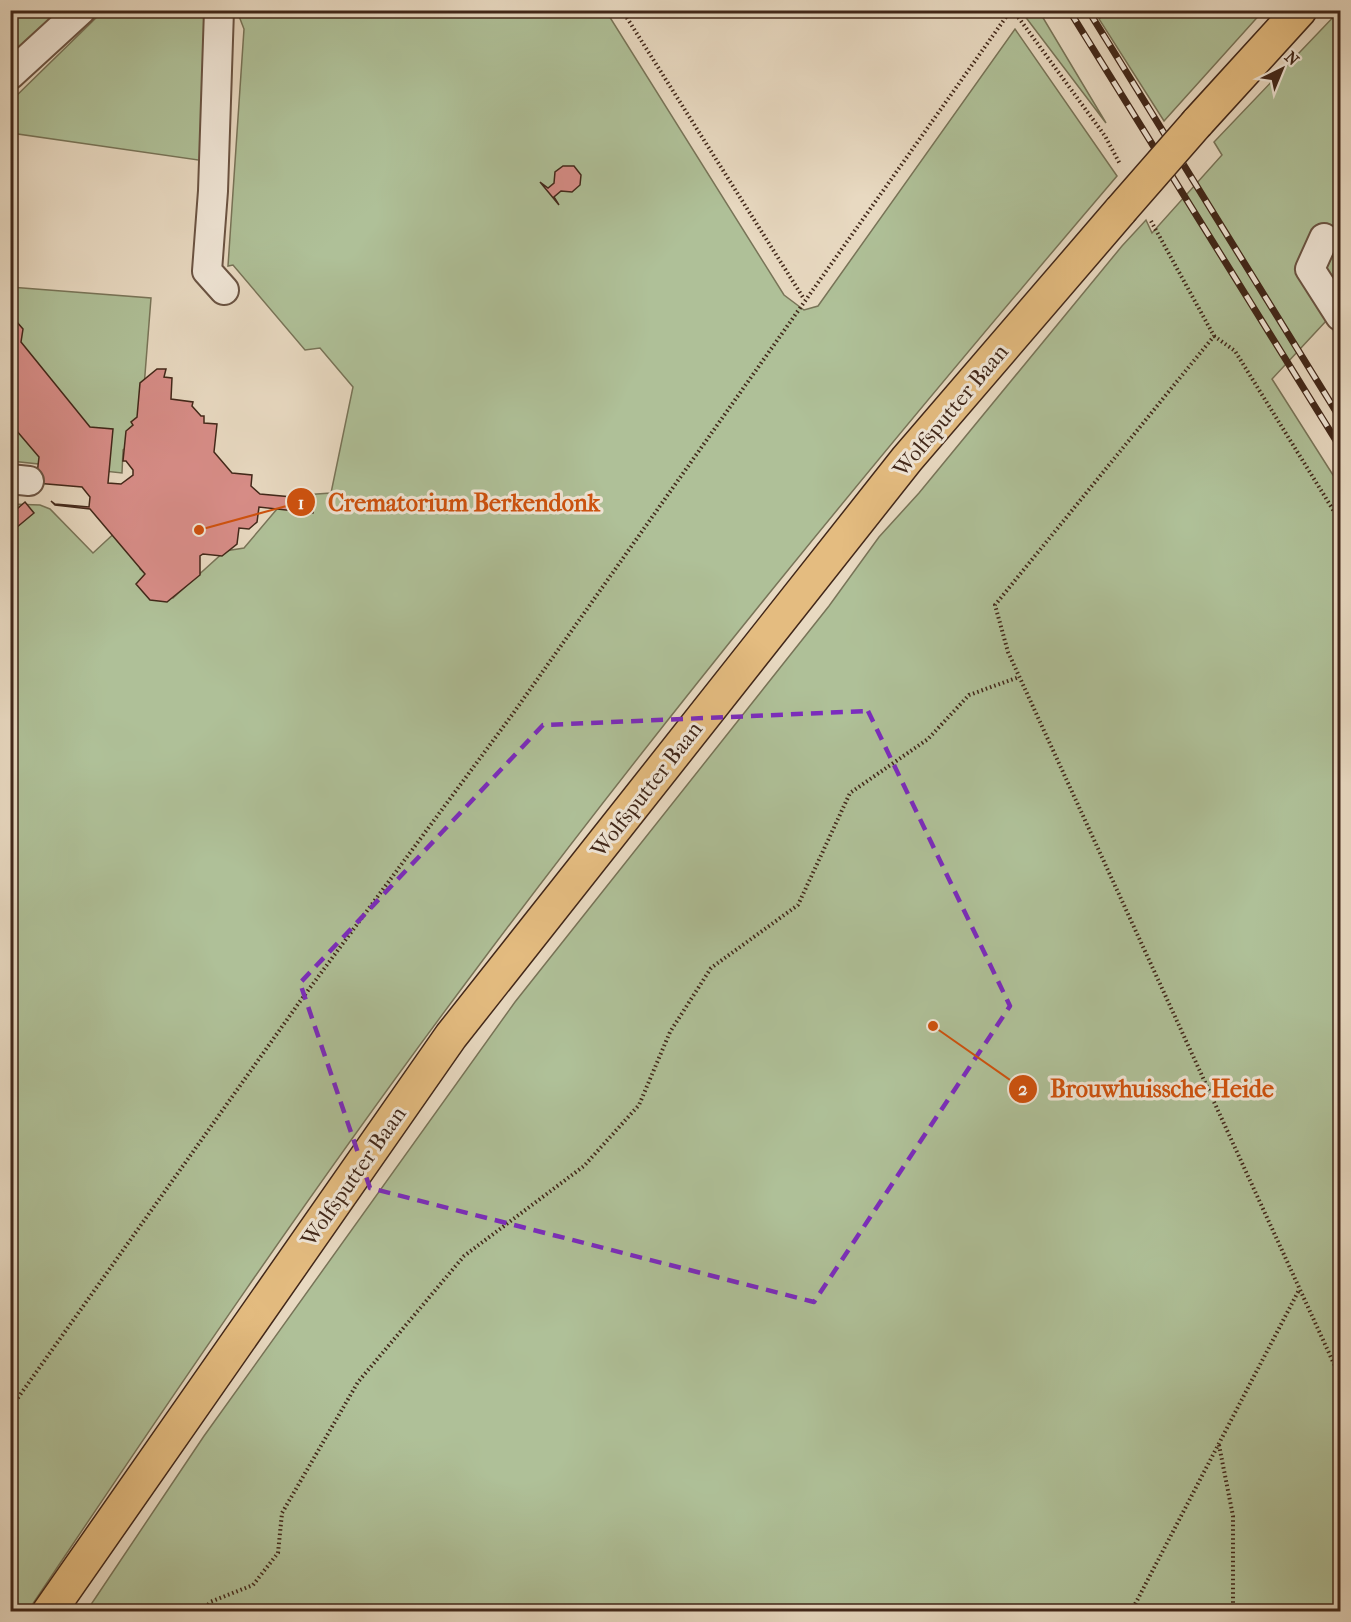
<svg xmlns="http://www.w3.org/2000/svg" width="1351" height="1622" viewBox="0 0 1351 1622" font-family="'IM FELL French Canon',serif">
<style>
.green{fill:#afc098;stroke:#787458;stroke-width:1.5}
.building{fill:#d88d88;stroke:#412719;stroke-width:1.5}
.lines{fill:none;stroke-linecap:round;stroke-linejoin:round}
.minor-casing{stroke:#6b5443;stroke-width:32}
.major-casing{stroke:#412719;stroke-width:36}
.path{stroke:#412719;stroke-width:4;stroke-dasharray:1.5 3;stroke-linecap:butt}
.minor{stroke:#f0e6d7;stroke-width:28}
.major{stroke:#e4bc80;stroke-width:33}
.rail-casing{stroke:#412719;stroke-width:7}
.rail{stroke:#f0e6d7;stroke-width:4.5;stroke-dasharray:14;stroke-linecap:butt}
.major-bridge-casing{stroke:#412719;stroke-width:36;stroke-linecap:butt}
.major-bridge{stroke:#e4bc80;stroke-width:33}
.marked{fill:none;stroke:#7b2cbf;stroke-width:4.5;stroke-dasharray:12 8;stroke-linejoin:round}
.labels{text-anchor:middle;stroke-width:6;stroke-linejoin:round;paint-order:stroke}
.street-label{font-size:22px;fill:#412719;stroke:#f0e6d7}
.leader{fill:none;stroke:#cf520e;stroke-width:2}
.callout-dot{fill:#cf520e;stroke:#f0e6d7;stroke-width:2}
.mark-label{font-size:18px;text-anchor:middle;font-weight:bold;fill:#fff}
.callout-label{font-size:24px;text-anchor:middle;font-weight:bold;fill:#cf520e;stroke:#f0e6d7;stroke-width:6;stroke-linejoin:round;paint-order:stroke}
</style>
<rect width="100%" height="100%" fill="#e8d9c1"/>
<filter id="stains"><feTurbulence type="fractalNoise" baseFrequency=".00333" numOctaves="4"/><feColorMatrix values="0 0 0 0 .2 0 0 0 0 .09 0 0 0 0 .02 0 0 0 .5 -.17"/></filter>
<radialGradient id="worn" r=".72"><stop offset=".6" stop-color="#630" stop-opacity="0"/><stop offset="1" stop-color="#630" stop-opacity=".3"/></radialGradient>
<g class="green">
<polygon points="11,10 67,11 11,60"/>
<polygon points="150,10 211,17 205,161 11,133 11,101 100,14 109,11"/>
<polygon points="1109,10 1263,10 1263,11 1164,121 1099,19"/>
<path d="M237 11H606L784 295 804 310 818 306 1015 29 1117 176C896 435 678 699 474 972 318 1180 172 1396 28 1611L11 1612V504L40 505 50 509 93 553 120 528 140 548V569L173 598 225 551 244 548 288 496 331 493 353 387 320 348 305 350 233 265 228 266 244 29Z"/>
<polygon points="1021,11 1039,11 1106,123"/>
<polygon points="1339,11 1340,341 1327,320 1272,379 1340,486 1340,1611 86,1612 204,1436 515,1002 829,606 879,537 919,493 1122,246 1146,220 1152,233 1222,155 1214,142"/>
<polygon points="10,287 151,298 140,438 123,450 122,473 11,461"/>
</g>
<g class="building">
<polygon points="563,166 574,166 581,175 580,185 572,192 561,191 554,197 559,205 540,182 548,188 554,183 555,172"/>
<polygon points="10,314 23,329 21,342 90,427 113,429 108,483 121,484 133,475 133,470 126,461 123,461 126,431 133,425 131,422 137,417 140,383 157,369 166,369 164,377 172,378 171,399 193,402 192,406 201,416 204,416 204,423 217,424 214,452 232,473 252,475 251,486 260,494 314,499 313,513 259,507 257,522 249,529 239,528 237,544 222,556 203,554 200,556 200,575 167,602 150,600 136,584 145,574 90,509 55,505 51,501 55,504 89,507 90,497 82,487 36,483 39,457 10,423"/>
<polygon points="25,502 34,513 10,533 10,515"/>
</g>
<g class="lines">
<defs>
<g id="minor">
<polyline points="219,10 213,191 207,271 224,290"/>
<polyline points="10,75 81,10"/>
<polyline points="1324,238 1310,269 1340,316"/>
<polyline points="10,479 29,481"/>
</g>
<g id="major">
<polyline points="1197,123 1300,10"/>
<polyline points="49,1612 451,1036 907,459 1121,210"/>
</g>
</defs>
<use href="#minor" class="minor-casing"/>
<use href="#major" class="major-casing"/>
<g class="path">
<polyline points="622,10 804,299"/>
<polyline points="1013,10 1105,136 1120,164"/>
<polyline points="1151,221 1214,336 995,605 1008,652 1340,1377"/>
<polyline points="1214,336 1235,351 1340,521"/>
<polyline points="10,1409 301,1000 512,715 1011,10"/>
<polyline points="1219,1445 1233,1516 1233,1612"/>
<polyline points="203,1612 210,1602 253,1585 278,1553 282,1513 358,1382 464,1256 584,1166 639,1105 670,1032 711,968 798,905 850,793 928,739 969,695 1019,677"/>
<polyline points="1131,1612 1299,1290"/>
</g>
<use href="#minor" class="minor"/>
<use href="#major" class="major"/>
<defs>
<g id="rail">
<polyline points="1069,10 1340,447"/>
<polyline points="1088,10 1340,418"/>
</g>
</defs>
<use href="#rail" class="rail-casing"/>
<use href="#rail" class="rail"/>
<defs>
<polyline id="major-bridge" points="1121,210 1197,123"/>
</defs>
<use href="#major-bridge" class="major-bridge-casing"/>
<use href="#major-bridge" class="major-bridge"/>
</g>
<path class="marked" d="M868 711 1010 1006 814 1302 370 1188 300 983 543 725Z"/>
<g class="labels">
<g class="street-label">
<text transform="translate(950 410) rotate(-50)" y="8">Wolfsputter Baan</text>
<text transform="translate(646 789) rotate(-52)" y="8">Wolfsputter Baan</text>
<text transform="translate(353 1176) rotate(-55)" y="8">Wolfsputter Baan</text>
</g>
</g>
<path class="leader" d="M199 530L301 502M933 1026L1023 1089"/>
<g class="callout-dot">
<circle cx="199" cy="530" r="6"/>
<circle cx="933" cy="1026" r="6"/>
<circle cx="301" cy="502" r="15"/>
<circle cx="1023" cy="1089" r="15"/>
</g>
<g class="mark-label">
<text x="301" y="509">1</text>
<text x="1023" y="1095">2</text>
</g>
<g class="callout-label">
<text x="464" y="511">Crematorium Berkendonk</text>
<text x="1162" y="1097">Brouwhuissche Heide</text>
</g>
<rect width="1351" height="1622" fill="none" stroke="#e8d9c1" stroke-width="36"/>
<rect x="12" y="12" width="1327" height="1598" fill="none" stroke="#412719" stroke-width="3"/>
<rect x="18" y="18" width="1315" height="1586" fill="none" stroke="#412719" stroke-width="1.5"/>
<g transform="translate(1282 69) rotate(43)" stroke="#f0e6d7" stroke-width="4.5" paint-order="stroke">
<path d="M0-4.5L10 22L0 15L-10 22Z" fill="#412719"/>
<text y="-9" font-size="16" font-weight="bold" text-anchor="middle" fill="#412719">N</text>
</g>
<rect width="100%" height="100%" filter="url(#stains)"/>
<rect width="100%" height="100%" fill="url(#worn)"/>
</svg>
